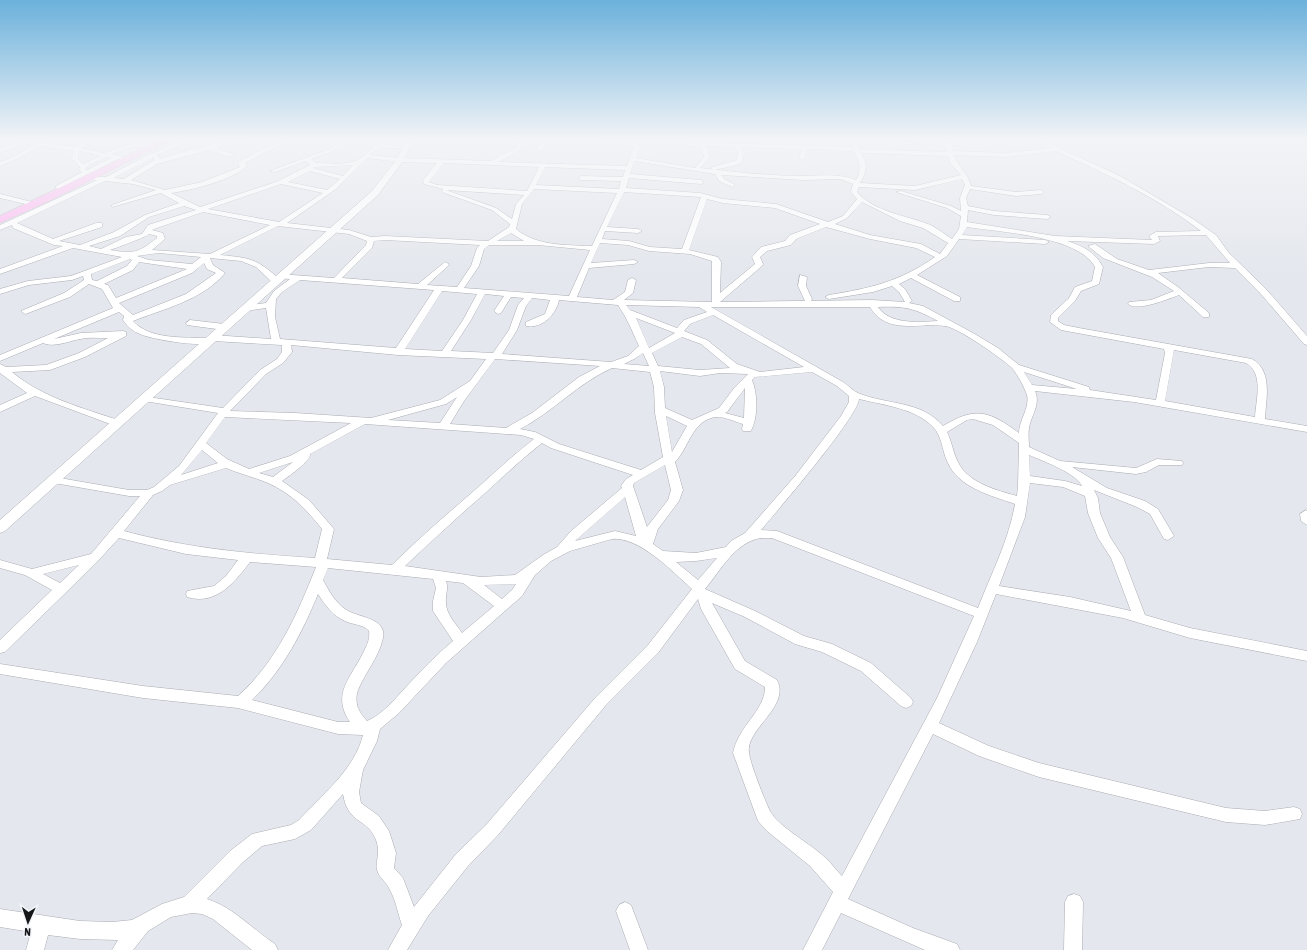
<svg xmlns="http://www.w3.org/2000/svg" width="1307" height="950" viewBox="0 0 1307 950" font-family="'Asap Condensed',sans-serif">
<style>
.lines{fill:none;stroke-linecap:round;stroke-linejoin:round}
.minor-casing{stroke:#aaacb2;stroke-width:1}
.tertiary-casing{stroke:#aaacb2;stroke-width:1}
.trunk-casing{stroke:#c2c3c3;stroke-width:1}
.minor{fill:#fff;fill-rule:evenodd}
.tertiary{fill:#fff;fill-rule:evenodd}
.trunk{fill:#febbf2;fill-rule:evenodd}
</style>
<rect width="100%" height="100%" fill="#e4e7ed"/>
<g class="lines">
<defs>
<g id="minor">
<path d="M11 141H40L74 147 87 141H94L81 148 104 153 132 143H155L158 145 155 147H133L112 154 131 159 128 161 118 159 58 189 56 188V186L82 172 79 170 80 167 72 159 73 151 40 146 19 158 0 166V162L15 156 33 145 27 144 0 152V148L19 143ZM79 151 101 156 83 164 78 159ZM107 157 111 158 87 170 85 169 90 164Z"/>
<path d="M181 141H188L157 155 160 159C179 154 234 133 250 144L247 146C236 143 227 145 217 148L232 154V156L230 157 209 150 157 164 131 180 165 190 202 182 240 167 238 163 240 161C256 153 277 139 295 141L270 150 245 163 247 165C238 179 188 191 171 193L200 207 276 182 310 165 306 161 275 172 270 171 327 150 343 141H350L331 152 311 159 316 163C330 163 348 166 360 159 370 152 375 141 389 141L385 144 409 147 406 149 380 147 370 155 400 158 492 161 499 156 517 147 515 141H521L522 149 499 162 627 166 634 146 591 143 588 141 635 142V141H649L852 147 851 141H857L859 149 947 152 945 146 904 141 944 143 943 141H949L952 145 953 151 1007 153 1050 148 1037 141H1044L1120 176 1193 219 1216 235 1229 253 1266 289 1307 336V345L1304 344 1260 293 1235 268 1209 267 1158 273 1178 287 1209 313V317H1203L1179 295C1168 299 1137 312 1128 304L1129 302 1151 300 1174 291 1152 277 1103 258 1088 246 1095 244 1117 259 1149 270 1209 263H1230L1206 235 1158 236 1160 241 1154 244 1067 241C1083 246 1095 252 1103 267L1099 284 1081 291 1075 301 1058 318V321L1064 325 1079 328 1252 359C1273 371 1266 398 1265 419L1307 426V432L1134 402 1035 391C1041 405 1031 415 1029 428 1028 434 1029 441 1029 447L1060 461 1136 468 1157 459 1182 461 1183 463 1182 465H1159L1146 472 1136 474 1072 467 1107 488 1145 501 1158 509 1174 536 1168 540 1164 539 1150 514 1137 507 1094 490 1098 498 1100 513 1110 537 1123 557 1145 615 1190 628 1307 651V661L1190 638 1123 618 996 594 977 642 939 723 989 746 1039 763 1226 808 1265 811 1294 807 1300 809 1302 814 1300 819 1265 825 1226 822 1039 777 979 756 933 734 848 899 913 928 957 944 960 950H925L841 913 822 950H803L833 892 810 866 767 831 758 821 733 753C738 726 765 711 765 687L735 669 701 609 698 599 658 653 606 705 498 835 468 866 428 916 407 950H388L402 925C398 914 396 901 390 890 387 882 379 878 377 870 375 861 381 854 376 840 367 817 348 825 343 794L311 830 295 839 262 846 242 863 207 899C233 907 252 929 275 944L278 950H252L213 919 202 914 192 913 171 917 148 931 133 950H112L118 940 80 939 48 935 44 950H26L31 932 0 927V909L80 921 112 922 132 920 162 904 184 897 230 851 252 834 291 825 299 820C322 795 355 769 363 735L338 734 238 708 143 698 0 674V664L143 686 238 696C277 661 297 615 316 567L250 562C235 582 216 606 187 597L186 594 187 591 214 586 226 576 238 560 186 554 119 538 95 564 5 652 0 653V640L52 590 25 575 0 568V560L32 569 91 554 140 496H129L54 483 50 482 48 480 50 478 54 477 129 490H147L154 487 179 466 218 413 144 401 141 400 139 398 141 396 223 408 260 370 277 359 282 352V345L213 341C207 349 150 339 140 334 132 331 127 326 123 320L124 316 119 312 54 339 81 333 123 331 126 332V336L85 357 50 370 12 372C43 398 83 408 121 421L122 423 121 425H113L35 396 0 412V405L27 393 0 373V364L6 367 46 365 79 353 108 338C99 338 89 337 80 339 69 341 54 348 43 343L0 361V355L113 308 102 289 89 284 70 297 28 313 25 314 21 311 64 293 84 280 83 276 72 280 29 285 0 294V289L28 281 71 276 122 257 73 248 0 274V269L63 246 54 245 13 228 12 225 0 230V225L97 180 88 179V177H106L144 157ZM640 144 701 146 704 157 695 168 636 158ZM707 146 735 147 738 153 737 160 712 167V169L714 170 737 165 742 162 744 153 741 147 802 149 799 158 802 160 805 158 808 149 853 151C860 160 862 170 856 180 836 173 824 176 804 176 770 176 734 172 700 168L710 157ZM1056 151C1106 174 1157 197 1201 231L1156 232 1149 236 1152 240 1055 236 967 222 968 210 994 215 1047 219 1051 217 1047 215 994 211 968 206 966 198 970 189 1016 196 1041 194 1044 192 1041 190 1016 192 971 186C968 173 958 167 954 155L1007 157ZM861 153 948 156 951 164 961 175 915 186 860 183C867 172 868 164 861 153ZM154 157V160L124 179 114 178ZM367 158 400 162 437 163 423 180 424 184 443 189 442 192 492 210 510 224 509 227 488 241 385 236 371 237 349 230 287 223 336 189ZM634 161 715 174 719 181 732 187 734 186V184L724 179 721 175 804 180 840 179 853 184 851 192 857 199 843 216 828 222 776 204 723 199 700 193 626 188 629 178 701 184 704 182 701 180 630 174ZM443 163 539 167 527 191 437 185 429 182ZM353 165 343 176 313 168 315 167ZM545 167 625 170 623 177 581 176 578 178 581 180 621 181 619 189 536 185ZM310 171 340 179 327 190 288 182ZM962 179 965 185 960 198 961 211 951 206 901 191 896 192 947 208 961 216 959 229 952 239C944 234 936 227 928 224 907 216 872 211 857 192L859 187 915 190ZM105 181 133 184 156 190 112 205V207L161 193 179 203 145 215 114 232 80 245 59 241 102 227V223H96L53 239 17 223ZM281 184 323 193 279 222 208 209ZM534 189 617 193 592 246C566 245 536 246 516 229L522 204ZM446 190 524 195 516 204 512 219 496 208ZM624 192 701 197 682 249 650 247 629 241 602 239 605 231 638 233 642 231 638 229 607 227ZM707 199 723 203 775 208 820 224 790 235 785 241 761 247 752 257 755 264 720 293 721 262 718 257 689 250ZM862 202 900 221 923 228 948 243 940 254 921 244 870 235 835 224 847 218ZM184 206 196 210 148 225 142 234 126 237 101 249 89 246 120 236 149 217ZM203 212 270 225 210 254 152 250 165 239 163 233 152 230 154 229ZM278 226 349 234 367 241 366 245 334 278 278 274V278L290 279 274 291 266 303 242 306V310L245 311 266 308 271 339 212 335 208 338C184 337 150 340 133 321 163 309 203 300 225 273L213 265 210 258 241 261 256 267 273 283H279V279C256 258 250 258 220 255ZM826 227 870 239 916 248 935 257C899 282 871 288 829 295L825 297 829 299 873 292 892 286 899 292 905 302 872 300 720 302 762 266 763 264 760 257 767 251 791 245 796 239ZM967 227C999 232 1079 236 1095 267L1092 281 1075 287 1069 298 1051 315 1050 322 1061 330 1164 349 1165 353 1156 400 1090 390 1089 387 1019 365 998 348 973 333 923 306 909 303 912 301 905 289 899 284 911 278 954 301H960V297L917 275 947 256 959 239 1045 244 1049 242 1045 240 962 235ZM511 233 524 241H497ZM149 234 157 236V238C138 253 134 254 110 250 118 247 147 237 149 234ZM385 240 480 245 477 248 471 266 457 287 427 285 448 266 449 264 445 262 418 284 342 278 372 248 374 241ZM600 243 628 245 649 251 690 254 712 261V302L624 300 633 293 636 280 632 278 628 280 625 292 613 300 577 297 589 268 634 264 638 262 634 260 591 263ZM489 245H538L590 250 569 296 464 288 479 266 484 249ZM159 253 201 257 192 264 149 260 137 256ZM130 259 132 260 127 266 97 281 92 280 91 274ZM139 262 187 269 116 298 108 285 104 284 133 270ZM204 263 207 269 216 273 186 294 133 315 119 303 192 273ZM300 280 434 290 396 348 280 339 275 317 276 299 282 292ZM442 291 477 294 463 320 442 351 405 349ZM485 294 504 296 494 311 498 314 501 313 511 297 524 298 518 305 509 330 493 353 451 351 471 320ZM532 298 550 300 545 314 526 322V326C542 329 556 315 559 300L618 305C627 318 632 331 639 346L628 356 611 362 502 354 517 330 526 306ZM626 305 699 307 707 312 684 320 677 328 630 310ZM711 307H870C887 336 920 322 945 326 957 327 1003 359 1012 368 1018 375 1024 387 1027 395 1030 408 1019 420 1019 433 989 411 976 406 943 426 921 400 886 405 858 393 853 391 848 385 843 382ZM878 307C905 306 914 308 938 321 919 322 890 325 878 307ZM713 315 804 367 760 372 737 364 707 340 684 331 690 324ZM636 318 675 333 649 348ZM682 337 701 344 730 368 700 370 658 366 652 353ZM291 345 398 355 486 359 470 381 440 400 371 418 295 413 230 411 266 374 283 363 292 352ZM1174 350 1246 363C1264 373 1256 400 1255 417L1165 401ZM643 353 649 366 624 364 634 359ZM495 359 586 365 600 366 579 377 532 413 506 428 450 424 464 401ZM612 368 650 372 654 387 655 413 663 457 641 470 559 444 535 432 520 429C553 412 578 383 612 368ZM660 371 700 376 720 373 748 374 735 387 719 408 692 420 665 408 664 387ZM812 372 837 386 849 396V402L841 416 796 475 745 533 731 541 726 547 696 553 663 551 653 544 658 529 679 501 683 490 675 462C689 448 692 420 716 417 723 416 736 422 743 424L742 429 743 431H751C758 418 758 394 752 380L755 377ZM1024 372 1077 389 1032 385ZM745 388 744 418 725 413 727 412ZM457 397 440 423 388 420 446 404ZM859 399C883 405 915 408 933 427 942 436 942 450 947 461 958 488 990 495 1015 504 1009 540 991 574 978 608L777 531 761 530C777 511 858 417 859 399ZM666 416 687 426 672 452ZM225 417 351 423 290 456 249 469 227 459 206 443ZM973 419 993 425 1019 443 1018 485 1017 496C996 490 968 483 958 462 953 453 952 442 947 432L967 420ZM365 424 521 435 534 439C508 459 485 482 460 503 437 523 414 543 392 565L327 559 334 529 309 500 282 481C289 476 311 461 310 454ZM542 443 551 448 633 475 626 479 621 486 622 488 571 531 557 547 543 555 515 575 481 577 405 566C426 546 447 527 468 508 493 487 516 463 542 443ZM202 450 218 463 181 475ZM1029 455C1043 461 1076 473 1082 486L1065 481 1030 476ZM293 462 273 477 259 473ZM665 465 671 490 668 500 647 527 633 486 634 483ZM226 468C240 474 254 477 268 483 291 493 307 510 322 529L315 558C250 554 187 548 124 531L153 495 162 491 170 485ZM1030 483 1063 487 1085 496 1088 513 1098 538 1111 558 1131 611 1070 597 999 586 1025 517ZM625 497 636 536 615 531 575 541ZM761 538H772L974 616 937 698 842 876C835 869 829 860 821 854 807 842 778 826 770 811 765 801 750 763 749 753 745 729 791 707 777 680L745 661 712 603 745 617 795 644 822 652 861 671 901 706 906 708 911 706 913 702 911 698 871 663 832 644 804 636 755 611 705 589C721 570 735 542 761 538ZM612 539C639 536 673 572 692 589L648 645 596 697 486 825 456 854 414 907 403 878 394 868 396 853 389 831 379 816 361 803 359 792 363 770 377 741 380 729 399 713 446 663 522 596 535 575 551 561 570 551ZM717 558 698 580 676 562 696 561ZM79 565 60 583 43 574ZM328 568 433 579 436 588 433 601V611L453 641C436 655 421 671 406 687 395 699 382 715 367 721 359 712 355 706 357 693 363 675 379 658 383 638 387 617 357 618 345 609 335 602 329 591 323 580ZM446 581 463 583 494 606 462 633C456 624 446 614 446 603 445 594 449 589 446 581ZM516 584 512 590 502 599 484 585ZM318 594C325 605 333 616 345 621 353 625 363 624 369 631 370 638 368 643 365 649 353 676 330 693 350 722H338L252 700C283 670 302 633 318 594Z"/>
<polygon points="543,141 549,141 542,150 538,150 537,149"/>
<polygon points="0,194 36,203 37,204 34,206 0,198"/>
<polygon points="800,275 807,277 806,286 812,299 811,301 805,301 798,286"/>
<polygon points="190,320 224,324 228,327 224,330 187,325 186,323"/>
<polygon points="1306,510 1307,511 1307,525 1301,521 1300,514"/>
<polygon points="1074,894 1080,896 1083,902 1082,950 1064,950 1065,902 1068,896"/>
<polygon points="625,902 631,905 648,950 630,950 616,911 619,905"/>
</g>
<polygon id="tertiary" points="407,141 413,141 403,161 378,195 5,531 0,533 0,520 372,191 396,160"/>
<polygon id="trunk" points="158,141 170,141 49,201 0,223 0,216"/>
</defs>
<use href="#minor" class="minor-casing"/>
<use href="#tertiary" class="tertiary-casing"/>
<use href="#trunk" class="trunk-casing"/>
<use href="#minor" class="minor"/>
<use href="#tertiary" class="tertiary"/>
<use href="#trunk" class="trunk"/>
</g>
<linearGradient id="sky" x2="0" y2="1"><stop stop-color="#6bb1db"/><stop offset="0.51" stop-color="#f3f4f7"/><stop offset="1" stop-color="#f3f4f7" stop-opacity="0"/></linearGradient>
<rect width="1307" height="274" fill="url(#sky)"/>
<g transform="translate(28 922) rotate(183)" stroke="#f2f5fa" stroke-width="3" paint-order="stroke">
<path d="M0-3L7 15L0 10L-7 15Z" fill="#161719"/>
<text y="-6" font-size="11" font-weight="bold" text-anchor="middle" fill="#161719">N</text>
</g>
</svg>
